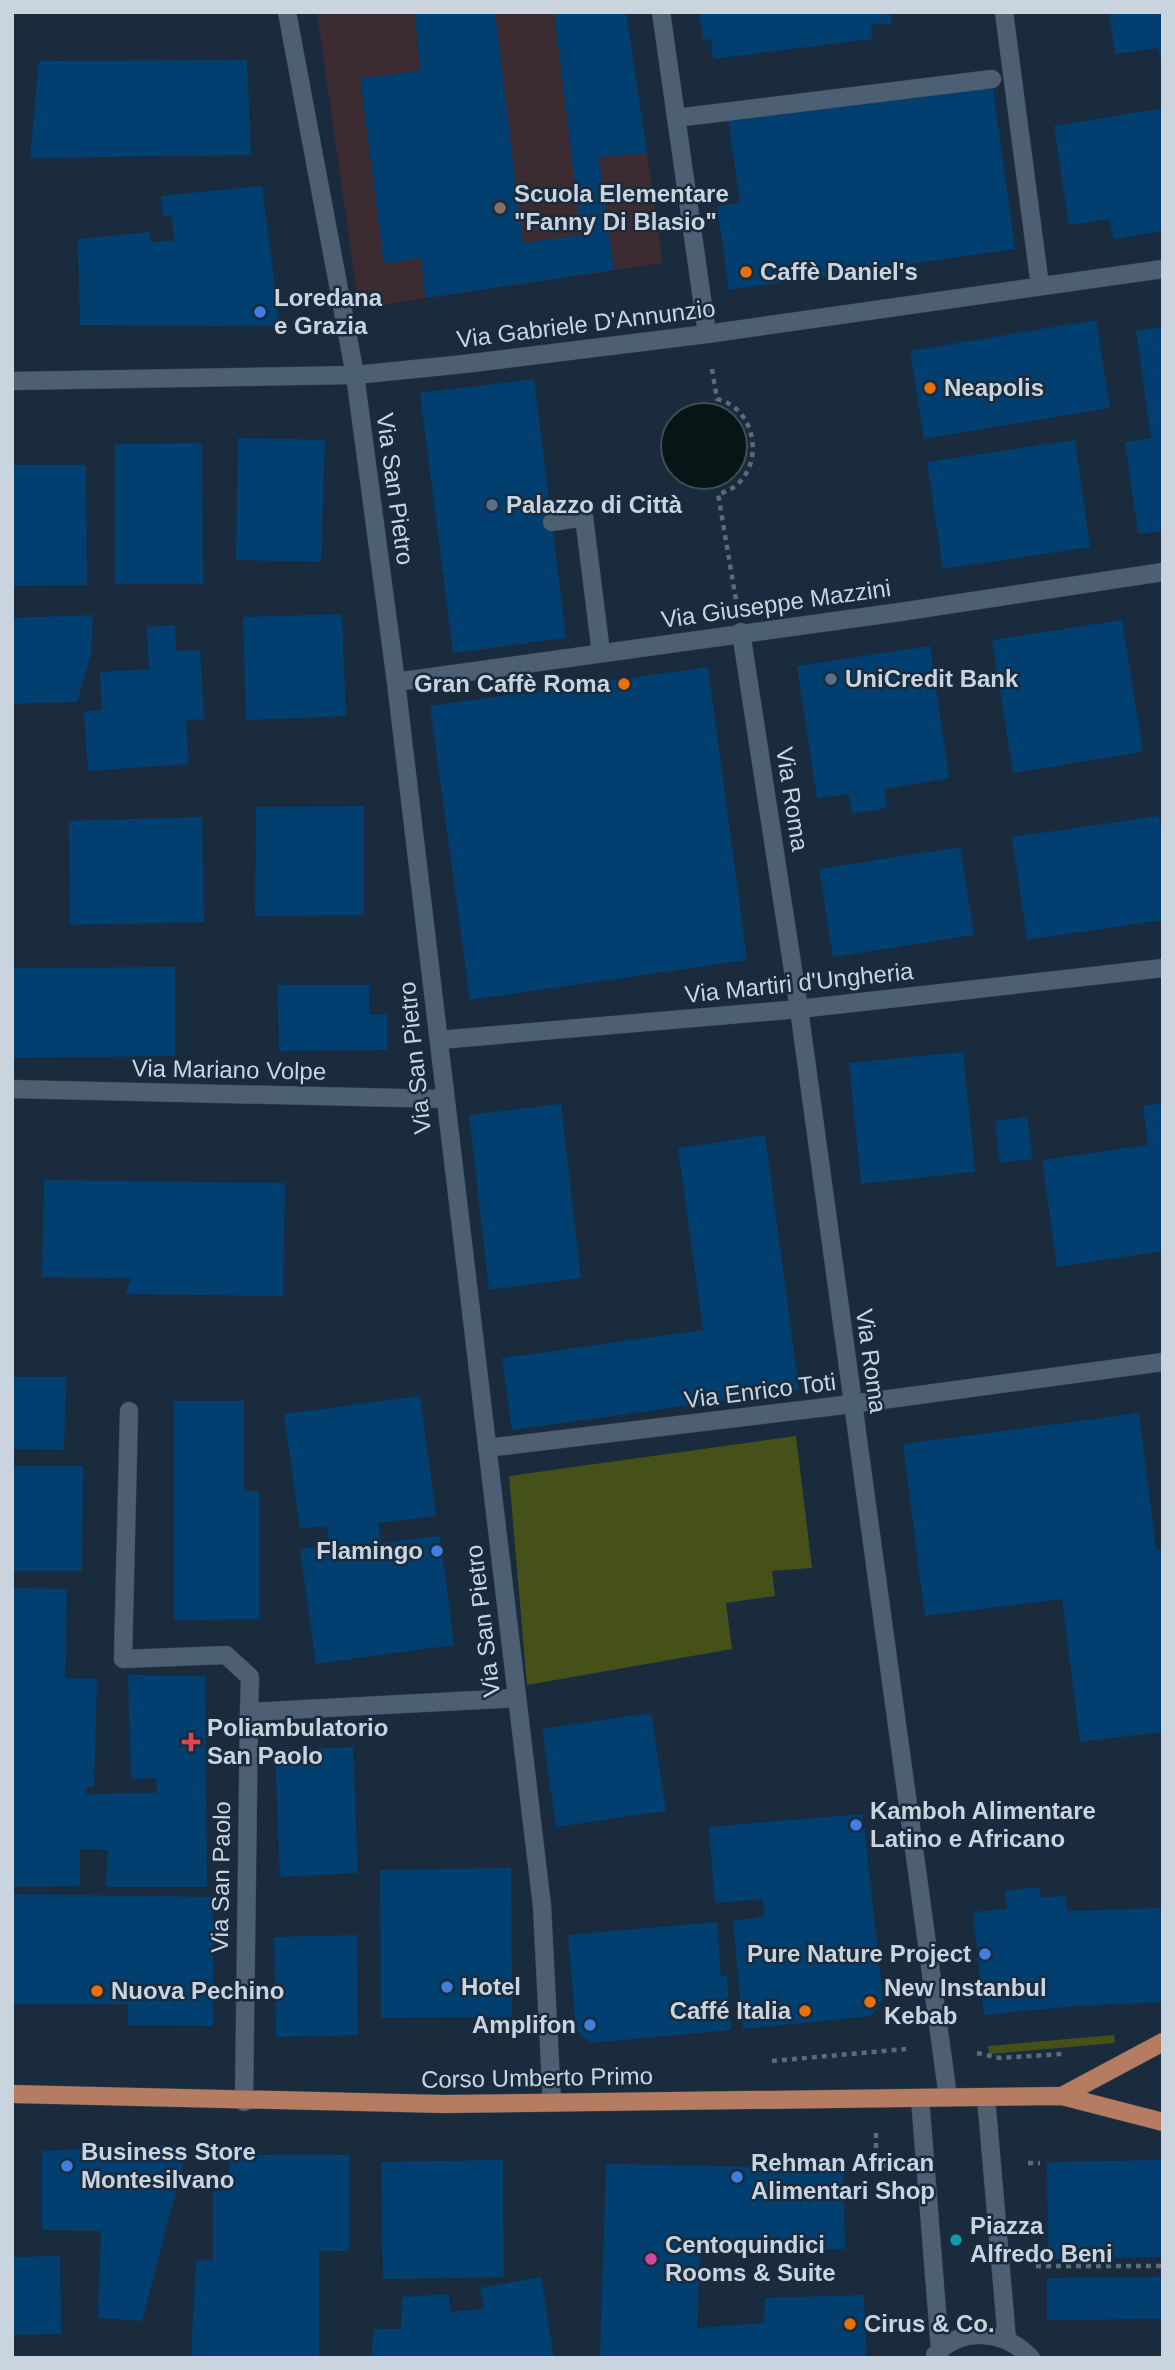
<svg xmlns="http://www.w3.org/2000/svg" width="1175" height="2370" viewBox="0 0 1175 2370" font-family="Helvetica,sans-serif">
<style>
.education{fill:#3d2b32}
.green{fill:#46511a}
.water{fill:#071517;stroke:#414e53;stroke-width:2}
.building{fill:#023f71}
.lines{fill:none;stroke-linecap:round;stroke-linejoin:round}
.minor-casing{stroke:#374554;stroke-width:19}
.major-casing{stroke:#374554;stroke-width:19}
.path{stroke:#5c6b7b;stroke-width:4.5;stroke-dasharray:5 5;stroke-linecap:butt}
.minor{stroke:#4c5f73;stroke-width:18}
.major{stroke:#b57c62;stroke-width:18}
.education-dot{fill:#8d6e63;stroke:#192b3d;stroke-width:2.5}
.food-dot{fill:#e8710a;stroke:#192b3d;stroke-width:2.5}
.shop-dot{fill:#3f7fe0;stroke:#192b3d;stroke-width:2.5}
.service-dot{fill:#5c6f8a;stroke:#192b3d;stroke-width:2.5}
.health-dot{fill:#e0444e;stroke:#192b3d;stroke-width:2.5}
.culture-dot{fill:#0f9aa8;stroke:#192b3d;stroke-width:2.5}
.hotel-dot{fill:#d1479c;stroke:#192b3d;stroke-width:2.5}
.labels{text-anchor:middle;stroke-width:5;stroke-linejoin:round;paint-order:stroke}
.poi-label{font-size:24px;font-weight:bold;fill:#c9d4df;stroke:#192b3d;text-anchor:start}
.street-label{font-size:24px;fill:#c9d4df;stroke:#192b3d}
</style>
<rect width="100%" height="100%" fill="#192b3d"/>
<polygon class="education" points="317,12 626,12 663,263 359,308"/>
<g class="green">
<polygon points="796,1436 812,1568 772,1571 775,1596 726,1603 732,1649 527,1685 509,1476"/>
<polygon points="1114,2035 1115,2043 989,2054 988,2046"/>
</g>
<circle class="water" cx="704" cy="446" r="43"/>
<g class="building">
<polygon points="415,12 495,12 523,243 581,235 554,12 626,12 647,153 599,157 614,270 425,298 421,258 384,264 360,78 420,71"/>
<polygon points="699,12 890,12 892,23 871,25 872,39 713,59 711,39 703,40"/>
<polygon points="1109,12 1163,12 1163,72 1158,48 1115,54"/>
<polygon points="247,60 251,155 30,158 39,61"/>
<polygon points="992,82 1015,249 729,290 717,206 740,203 728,118"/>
<polygon points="1163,108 1163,231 1113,239 1110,219 1069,225 1054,126"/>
<polygon points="262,186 280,326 80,325 78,239 149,232 151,242 174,241 172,216 163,216 161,196"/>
<polygon points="1096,320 1110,408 924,439 910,351"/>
<polygon points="1163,327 1163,531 1138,534 1125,442 1151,438 1136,331"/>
<polygon points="534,379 566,638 453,653 420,393"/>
<polygon points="238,438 325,440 321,562 236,560"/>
<polygon points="1075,440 1090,547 943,569 927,462"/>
<polygon points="202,443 203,584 115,584 115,444"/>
<polygon points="13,465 86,465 87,585 14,586"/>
<polygon points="342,614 346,716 246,720 243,617"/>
<polygon points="93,615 91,654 77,702 12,704 12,618"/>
<polygon points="1122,620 1143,752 1013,773 992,640"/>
<polygon points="175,625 176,651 200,650 204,719 186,720 189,764 88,771 84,711 102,710 100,672 149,669 147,627"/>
<polygon points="930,646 949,778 884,789 887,808 852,814 849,794 817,798 797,666"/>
<polygon points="708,667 747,960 470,1000 430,706"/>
<polygon points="364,806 364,915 255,916 256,807"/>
<polygon points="1159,816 1163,842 1163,920 1027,940 1012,837"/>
<polygon points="202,817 204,922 70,925 69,821"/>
<polygon points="960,847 974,935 833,957 819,869"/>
<polygon points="175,967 175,1056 12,1058 12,968"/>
<polygon points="278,985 369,985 369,1015 387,1014 387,1050 279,1051"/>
<polygon points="963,1052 975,1172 861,1184 849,1063"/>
<polygon points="1163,1103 1163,1251 1057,1267 1042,1160 1148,1145 1143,1106"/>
<polygon points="561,1104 581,1278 489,1290 469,1115"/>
<polygon points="1027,1117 1033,1159 1000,1163 995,1121"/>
<polygon points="765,1135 799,1390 512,1430 502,1358 703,1330 678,1148"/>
<polygon points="44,1180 285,1183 283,1296 125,1294 131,1278 42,1277"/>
<polygon points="12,1377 66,1377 64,1450 12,1449"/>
<polygon points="420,1396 436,1516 378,1523 381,1543 440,1536 454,1645 316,1664 300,1549 329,1545 327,1526 300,1529 284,1414"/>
<polygon points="174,1401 244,1401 244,1491 259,1491 259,1619 174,1620"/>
<polygon points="1139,1413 1156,1550 1163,1549 1163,1732 1080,1742 1062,1599 925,1616 903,1444"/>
<polygon points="12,1466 83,1466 82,1571 12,1571"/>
<polygon points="12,1588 67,1589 65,1678 97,1679 94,1787 86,1787 86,1794 157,1793 156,1778 131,1779 128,1675 205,1676 207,1887 106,1887 108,1850 88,1849 80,1849 80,1886 12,1887"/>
<polygon points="651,1713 666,1811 556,1827 542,1729"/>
<polygon points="353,1747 358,1873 280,1877 275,1750"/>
<polygon points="863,1814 883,2000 871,2016 743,2029 733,1921 764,1917 763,1899 715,1903 709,1827"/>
<polygon points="511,1868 512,2017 381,2018 380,1870"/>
<polygon points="1040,1887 1041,1898 1065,1895 1067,1911 1163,1908 1163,2002 1076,2006 984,2015 973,1912 1007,1909 1005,1891"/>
<polygon points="12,1894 213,1897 213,2026 128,2025 128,2004 12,2004"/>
<polygon points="717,1922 721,1976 727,1975 731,2030 590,2043 576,2030 568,1935"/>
<polygon points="357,1935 358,2035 276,2037 274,1937"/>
<polygon points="175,2145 185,2157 142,2321 98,2318 101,2231 42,2230 42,2151"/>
<polygon points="229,2155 349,2155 349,2251 319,2251 319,2358 191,2358 196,2261 213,2260 213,2191 229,2191"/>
<polygon points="503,2160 504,2277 383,2279 381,2162"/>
<polygon points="1163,2160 1163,2257 1048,2259 1047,2162"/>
<polygon points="606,2164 843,2168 845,2249 700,2251 697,2328 764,2323 765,2298 864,2295 866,2358 600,2358"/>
<polygon points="60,2256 61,2334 12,2335 12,2257"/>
<polygon points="541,2277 554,2358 371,2358 374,2329 401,2329 402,2297 449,2294 450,2312 484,2309 480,2288"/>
<polygon points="1163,2277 1163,2319 1047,2320 1047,2278"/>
</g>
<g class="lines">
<defs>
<g id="minor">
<polyline points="287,12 355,375 396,682 542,1906 552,2103"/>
<polyline points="661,12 707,334"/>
<polyline points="1004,12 1040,286"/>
<polyline points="676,118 992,79"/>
<polyline points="12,381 355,375 464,364 707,334 1163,269"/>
<polyline points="552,522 584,517 601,653"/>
<polyline points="741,632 799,1009 948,2097"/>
<polyline points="396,682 900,612 1163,572"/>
<polyline points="439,1040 799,1009 1163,968"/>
<polyline points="12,1089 444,1099"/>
<polyline points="129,1411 123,1659 226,1655 250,1677 249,1712"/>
<polyline points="487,1448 852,1404 1163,1362"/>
<polyline points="986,2097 1007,2340"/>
<polyline points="920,2098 940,2349"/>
<polyline points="244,2102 249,1712 517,1698"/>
<path d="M935 2355C962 2326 1004 2330 1031 2358"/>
</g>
<g id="major">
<polyline points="12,2094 443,2104 1062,2096 1163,2122"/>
<polyline points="1062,2096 1163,2042"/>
</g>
</defs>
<use href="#minor" class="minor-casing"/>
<use href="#major" class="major-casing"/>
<g class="path">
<path d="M712 369 717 399C763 410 766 483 718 494L736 600"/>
<polyline points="977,2053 1000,2058 1062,2054"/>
<polyline points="772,2061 906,2049"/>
<polyline points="876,2133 876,2166 893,2166"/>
<polyline points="1028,2163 1040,2163"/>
<polyline points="1036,2266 1163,2266"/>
</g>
<use href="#minor" class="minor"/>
<use href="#major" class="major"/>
</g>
<circle class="education-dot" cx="500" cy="208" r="7"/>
<g class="food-dot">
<circle cx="746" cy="272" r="7"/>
<circle cx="930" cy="388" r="7"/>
<circle cx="624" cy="684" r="7"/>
<circle cx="97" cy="1991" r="7"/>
<circle cx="870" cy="2002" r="7"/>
<circle cx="805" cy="2011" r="7"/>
<circle cx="850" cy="2324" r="7"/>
</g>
<g class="shop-dot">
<circle cx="260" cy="312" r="7"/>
<circle cx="437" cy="1551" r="7"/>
<circle cx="856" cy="1825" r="7"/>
<circle cx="985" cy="1954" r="7"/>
<circle cx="447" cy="1987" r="7"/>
<circle cx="590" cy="2025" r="7"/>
<circle cx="67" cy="2166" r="7"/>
<circle cx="737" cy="2177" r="7"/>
</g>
<g class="service-dot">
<circle cx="492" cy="505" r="7"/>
<circle cx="831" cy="679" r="7"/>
</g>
<path class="health-dot" d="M187.5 1731.5h7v7h7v7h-7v7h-7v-7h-7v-7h7z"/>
<circle class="culture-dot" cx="956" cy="2240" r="7"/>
<circle class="hotel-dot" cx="651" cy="2259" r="7"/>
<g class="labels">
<g class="poi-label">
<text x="514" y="202">Scuola Elementare<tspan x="514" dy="28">"Fanny Di Blasio"</tspan></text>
<text x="760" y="280">Caffè Daniel's</text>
<text x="274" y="306">Loredana<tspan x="274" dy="28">e Grazia</tspan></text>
<text x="944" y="396">Neapolis</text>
<text x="506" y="513">Palazzo di Città</text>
<text x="845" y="687">UniCredit Bank</text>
<text x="610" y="692" text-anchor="end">Gran Caffè Roma</text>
<text x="423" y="1559" text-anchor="end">Flamingo</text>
<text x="207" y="1736">Poliambulatorio<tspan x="207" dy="28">San Paolo</tspan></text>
<text x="870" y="1819">Kamboh Alimentare<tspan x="870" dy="28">Latino e Africano</tspan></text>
<text x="971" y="1962" text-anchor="end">Pure Nature Project</text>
<text x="461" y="1995">Hotel</text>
<text x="884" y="1996">New Instanbul<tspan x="884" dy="28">Kebab</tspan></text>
<text x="111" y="1999">Nuova Pechino</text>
<text x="791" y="2019" text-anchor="end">Caffé Italia</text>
<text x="576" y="2033" text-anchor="end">Amplifon</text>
<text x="81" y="2160">Business Store<tspan x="81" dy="28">Montesilvano</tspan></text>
<text x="751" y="2171">Rehman African<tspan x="751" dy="28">Alimentari Shop</tspan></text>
<text x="970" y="2234">Piazza<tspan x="970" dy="28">Alfredo Beni</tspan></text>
<text x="665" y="2253">Centoquindici<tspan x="665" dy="28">Rooms &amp; Suite</tspan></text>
<text x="864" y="2332">Cirus &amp; Co.</text>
</g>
<g class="street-label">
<text transform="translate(586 324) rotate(-7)" y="8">Via Gabriele D'Annunzio</text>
<text transform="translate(395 489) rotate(82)" y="8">Via San Pietro</text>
<text transform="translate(776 604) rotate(-8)" y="8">Via Giuseppe Mazzini</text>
<text transform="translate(792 799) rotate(81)" y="8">Via Roma</text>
<text transform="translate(799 983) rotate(-6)" y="8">Via Martiri d'Ungheria</text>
<text transform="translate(415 1058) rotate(-96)" y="8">Via San Pietro</text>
<text transform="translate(229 1070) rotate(1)" y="8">Via Mariano Volpe</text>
<text transform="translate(871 1361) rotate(82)" y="8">Via Roma</text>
<text transform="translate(760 1391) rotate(-7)" y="8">Via Enrico Toti</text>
<text transform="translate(483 1621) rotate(-97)" y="8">Via San Pietro</text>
<text transform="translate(221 1877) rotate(-89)" y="8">Via San Paolo</text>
<text transform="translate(537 2078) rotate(-1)" y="8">Corso Umberto Primo</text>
</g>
</g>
<rect width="1175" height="2370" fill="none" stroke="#c9d4df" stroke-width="28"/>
</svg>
